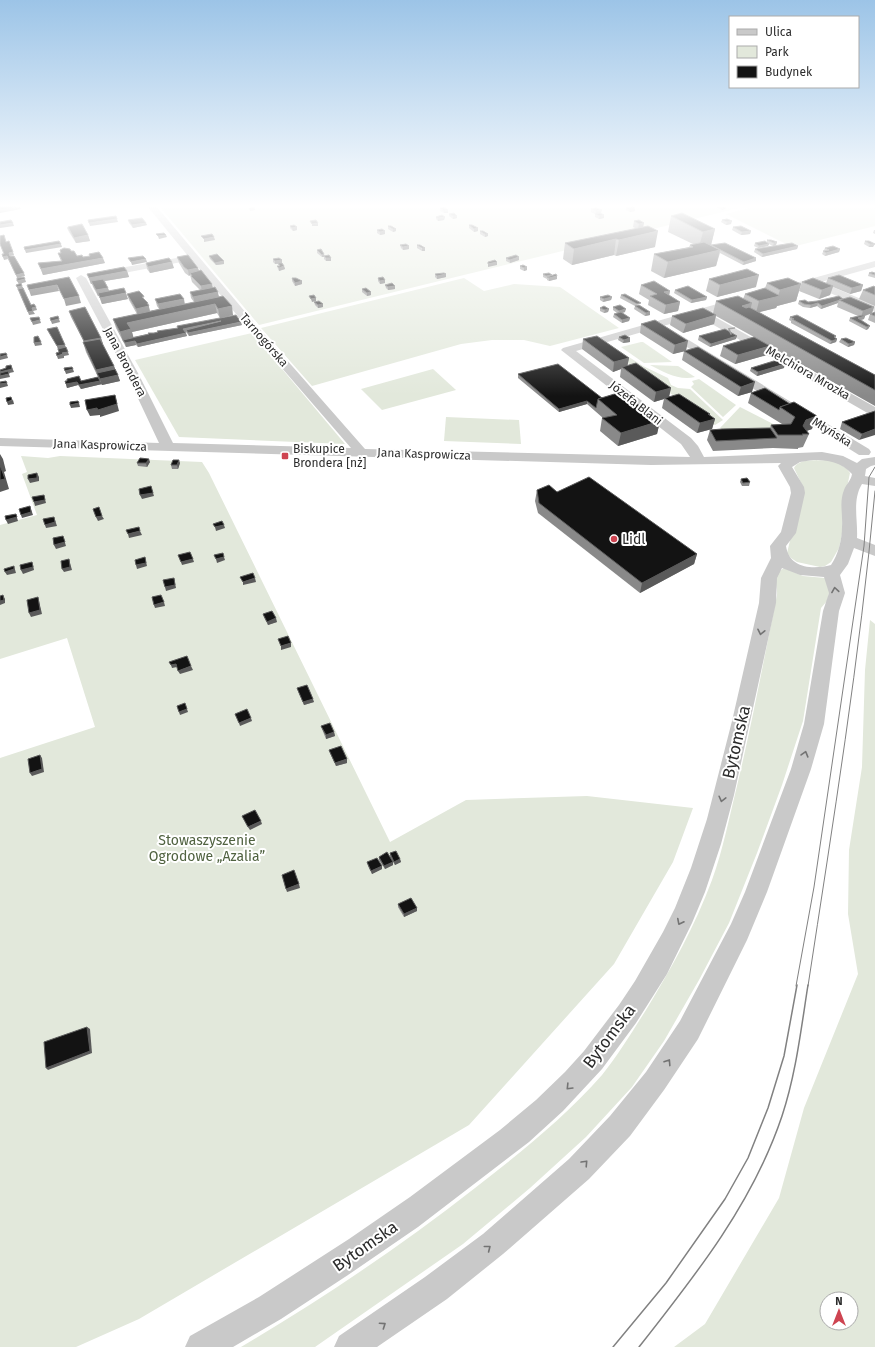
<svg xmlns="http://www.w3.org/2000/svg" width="875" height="1347" viewBox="0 0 875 1347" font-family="'Fira Sans',sans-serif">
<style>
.green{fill:#e2e8db;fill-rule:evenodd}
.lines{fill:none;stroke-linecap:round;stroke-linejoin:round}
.minor{fill:#c9c9c9;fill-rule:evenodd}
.tram-far1{stroke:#818181;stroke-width:1}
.tram{stroke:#818181;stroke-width:1.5}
.wall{fill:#898989}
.shaded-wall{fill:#5a5a5a}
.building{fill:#131313;stroke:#5a5a5a}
.oneway{stroke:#737373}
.poi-dot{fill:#ce4451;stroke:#fff;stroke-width:1.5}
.labels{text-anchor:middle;stroke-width:4;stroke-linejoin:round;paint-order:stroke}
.far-street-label{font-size:12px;fill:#2c2c2c;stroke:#fff}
.far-poi-label{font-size:12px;fill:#2c2c2c;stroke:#fff;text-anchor:start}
.poi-label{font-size:14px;fill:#2c2c2c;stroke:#fff;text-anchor:start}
.park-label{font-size:14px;fill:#506240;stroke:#fff}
.near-street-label{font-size:17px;fill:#2c2c2c;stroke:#fff}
</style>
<rect width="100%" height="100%" fill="#fff"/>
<g class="green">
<polygon points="160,207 743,207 259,325"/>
<polygon points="753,207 875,207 875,226 792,247 726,214"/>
<polygon points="464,278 484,291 514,284 560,287 619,328 550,346 524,340 492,340 461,344 312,386 261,328"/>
<polygon points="252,333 345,444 179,437 135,360"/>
<polygon points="641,342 643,342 672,362 644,363 621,347"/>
<polygon points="607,343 643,366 668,378 671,385 678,388 690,389 723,420 715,425 601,344"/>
<path d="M650 365 678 366 695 377C679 381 664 372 650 365Z"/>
<polygon points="433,369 456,390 382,410 361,389"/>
<polygon points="699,379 736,405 723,417 691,387 694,384 692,381"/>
<polygon points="740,407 779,427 730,434 720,428"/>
<polygon points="446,417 519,420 521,444 444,441"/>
<polygon points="21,456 48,458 60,456 202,462 209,473 390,842 466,800 587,796 693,808 673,862 614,964 469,1125 139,1319 76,1347 0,1347 0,758 95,727 67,638 0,659 0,525 37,515 22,474 27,472"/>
<path d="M825 460 837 462 847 469 850 473 842 511 843 529 839 548 831 562 825 566 820 567 797 562 791 558 787 553 803 487 794 468C799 458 815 461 825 460Z"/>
<path d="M784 568 803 576 825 578 830 589 827 601 821 608 803 721 782 785 757 853 729 923 699 980 664 1041 632 1087 586 1137 530 1188 463 1244 315 1347H241C322 1299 401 1246 475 1188 520 1153 564 1118 602 1075 618 1055 632 1032 646 1010 671 969 695 926 712 880 723 850 729 818 737 786 752 723 764 659 777 595 778 583 770 577 784 568Z"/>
<path d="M870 620 875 624V1347H674L705 1324 779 1198 804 1108 858 974 848 914 849 850 862 767 865 670ZM827 1299H851V1323H827Z"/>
</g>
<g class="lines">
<g class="minor">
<path d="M148 207H157L257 326 365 449 690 457 681 444 561 350 563 348 738 298 743 301 742 303 708 313 875 407V416L871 415 698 316 576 351 691 438 698 446 704 457 822 452 843 456 857 463 862 459 875 457V465L871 466 866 469 865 476 875 478V486L862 484C852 500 858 520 857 538L875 545V556L854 548 848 564 840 575 845 593 839 611 824 724 811 769 767 892 747 940 698 1039 664 1090 630 1136 589 1179 503 1254 447 1299 377 1347H334L339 1336 425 1277 483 1234 569 1159 610 1116 646 1072 680 1021 731 924 745 892 791 769 804 724 823 611 829 593 824 577 800 575 782 568 777 578 776 603 734 795 721 844 705 892 692 923 667 974 636 1023 602 1069 563 1111 529 1142 418 1227 348 1275 281 1319 233 1347H185L190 1336 259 1297 349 1239 410 1197 500 1130 536 1100 565 1072 584 1051 619 1005 635 981 663 932 675 908 691 868 707 819 732 721 759 603 761 578 771 558 770 546 781 532 791 493 790 487 778 466 781 463 651 465 0 446V438L159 443 127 375 76 278 81 275 86 278 139 375 173 443 351 448 249 330 192 260 103 277 100 276 98 274 100 272 103 271 188 256ZM813 460C828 460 841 462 852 474 851 481 846 484 844 490 839 502 843 515 842 527 842 540 838 555 831 565 812 570 789 568 786 546L796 533 805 493 804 487 792 467 800 462Z"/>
<polygon points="875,261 875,267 821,282 875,305 875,312 811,285 796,289 791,286 792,284"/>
<polygon points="667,327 869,449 871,452 869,455 859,455 663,332 662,330 663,328"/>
</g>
<g class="tram-far1">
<polyline points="796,986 814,887 864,546 869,477 875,467"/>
<path d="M808 986C833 822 860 657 875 491"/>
</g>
<g class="tram">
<polyline points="613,1347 666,1283 725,1199 748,1158 768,1108 784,1056 797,985"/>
<path d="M639 1347C695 1276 753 1203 782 1116 796 1074 801 1029 808 985"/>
</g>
</g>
<g class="wall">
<polygon points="717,207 726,207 725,209 722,210"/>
<polygon points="440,208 448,210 448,213 444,213 440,211"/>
<polygon points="626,208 635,211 630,212 626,210"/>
<polygon points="591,209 601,213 600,213 604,218 599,219 595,217 595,214 591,212"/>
<polygon points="449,214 457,218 453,219 449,216"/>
<polygon points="671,216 715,229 711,245 710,245 756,258 756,261 743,265 720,253 716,266 664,278 651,271 654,254 689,247 690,245 693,244 668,232"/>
<polygon points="436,217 445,217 444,220 438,221 436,219"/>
<polygon points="128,220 147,225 133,228 129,223"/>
<polygon points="639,220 655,247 616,256 614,255 572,265 563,259 565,243 637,229 633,227 634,221"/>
<polygon points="722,220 731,224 726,225 721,222"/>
<polygon points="469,225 478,231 474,232 469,228"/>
<polygon points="290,226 297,227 297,230 293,231 290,228"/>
<polygon points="388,226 396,231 393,232 388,229"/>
<polygon points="68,227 88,235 90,241 76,243 69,232 67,228"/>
<polygon points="733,227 751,231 750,234 741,235 732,230"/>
<polygon points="377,230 385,231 385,234 380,235 377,233"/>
<polygon points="874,230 875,230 875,234 873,233"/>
<polygon points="480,231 488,234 488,236 485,237 480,234"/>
<polygon points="767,240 777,242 776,245 773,246 769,244 768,246 758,248 754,246 755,243 767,242"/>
<polygon points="865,241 869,241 873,247 869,247 864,244"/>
<polygon points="400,245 409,249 403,250 401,248"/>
<polygon points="417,245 425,251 422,251 417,248"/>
<polygon points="798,246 797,249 762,257 754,252 755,249"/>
<polygon points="825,248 840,249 839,252 825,256 822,254"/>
<polygon points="60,250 71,251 77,256 83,257 89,256 89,254 105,263 43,275 38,263 61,261 58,253 60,253"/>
<polygon points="317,250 324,256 331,261 326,261 324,259 324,257 322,257 317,253"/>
<polygon points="209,256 224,264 216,265 210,259"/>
<polygon points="177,257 198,268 199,271 212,284 213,288 233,315 220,318 217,313 132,332 133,337 178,328 177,326 242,325 189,336 186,332 185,332 187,336 138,347 136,345 126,347 116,328 113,319 137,314 129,300 127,294 145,300 148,303 150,311 159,309 157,306 155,299 185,304 194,302 191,298 190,292 200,290 192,282 190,275 189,276 185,273 179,263"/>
<polygon points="506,258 519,260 510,263 506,261"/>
<polygon points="273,259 282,260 282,263 284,266 285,269 279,271 278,269 277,266 279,266 278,264 275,264 273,262"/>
<polygon points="146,263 174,268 150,273 147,269"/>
<polygon points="520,266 527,270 524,271 520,269"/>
<polygon points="127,271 129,277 105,281 109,291 128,299 102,304 99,296 98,296 93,287 92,284 91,284 87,274"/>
<polygon points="869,273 875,273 875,278 868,276"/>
<polygon points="435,274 446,274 446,277 437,279 435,277"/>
<polygon points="543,274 552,275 557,279 549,281 547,280 547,279 543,277"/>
<polygon points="292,278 302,281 302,284 295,286 292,281"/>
<polygon points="378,278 385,280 385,283 380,284 378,281"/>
<polygon points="828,278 863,285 861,291 850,294 833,287 830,295 819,299 799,291 802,282 826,283"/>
<polygon points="709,279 756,287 717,297 706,291"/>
<polygon points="767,283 801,284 796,301 777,306 776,308 759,312 875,375 875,406 769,346 767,355 735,364 720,356 723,346 754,337 716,316 714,324 683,333 670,325 672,316 713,313 716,301 743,299 745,294 765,288"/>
<polygon points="385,285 395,289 388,290 386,288"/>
<polygon points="641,285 670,291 669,295 680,302 678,311 664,314 648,305 649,300 639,294"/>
<polygon points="875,287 875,306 859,299 863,290"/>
<polygon points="362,289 371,295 367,296 362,292"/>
<polygon points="675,290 707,297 706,300 691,303 674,293"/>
<polygon points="621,295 650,312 650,315 645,316 634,309 635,306 620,298"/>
<polygon points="600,297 612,297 611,300 603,302 600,300"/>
<polygon points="843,299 874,307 872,313 865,316 864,319 861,320 870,326 868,329 866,330 849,321 850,318 858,316 837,307 838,303 821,309 817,306 810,308 803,307 798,304 799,301 808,302"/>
<polygon points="314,302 323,307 318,308 315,305"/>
<polygon points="613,307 625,312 622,313 630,318 629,321 622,323 613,317 614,314 617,313 613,310"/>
<polygon points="600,308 609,309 608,312 604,313 600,311"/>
<polygon points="69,311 101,338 103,344 102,344 114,366 120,381 102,385 101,383 102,384 81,389 78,385 67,388 65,381 81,381 98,377 86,352 83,342 84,342 71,317"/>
<polygon points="875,312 875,323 868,320 870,314"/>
<polygon points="790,317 836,336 835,338 837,339 836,342 830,344 791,323 791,321 789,320"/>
<polygon points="641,324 686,350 752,392 738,396 682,360 684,351 673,354 640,333"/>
<polygon points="699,336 736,339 710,347 698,340"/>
<polygon points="619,337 630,342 623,343 618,340"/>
<polygon points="583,339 629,358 627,366 671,388 669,396 710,414 709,415 715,419 712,429 697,433 662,408 664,399 654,402 620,377 621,369 613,372 582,349"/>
<polygon points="841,339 855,342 854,345 848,347 839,342"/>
<polygon points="751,368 784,368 757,376 750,371"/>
<polygon points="518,374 602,398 660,421 657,434 618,446 600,431 602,418 603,418 587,404 559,412 518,378"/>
<polygon points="765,388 812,429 806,431 809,434 803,447 798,448 798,449 773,448 713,451 707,440 710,430 770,428 771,425 782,424 748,403 751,393"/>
<polygon points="875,411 859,440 840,429 842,422"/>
<polygon points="150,462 147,467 138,466 137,463"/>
<polygon points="180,463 178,469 172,469 171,465"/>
<polygon points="741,479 750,482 749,486 742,486 740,482"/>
<polygon points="537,490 557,492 697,554 694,564 640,593 538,513 535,501"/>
<polygon points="263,614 277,622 268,625 264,617"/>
<polygon points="297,688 314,702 304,705 298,691"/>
<polygon points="321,726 334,732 335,736 326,739 322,729"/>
<polygon points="329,750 347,763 336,766 330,753"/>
<polygon points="390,853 400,859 401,862 395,865 393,862 393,865 385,869 379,860 379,857 390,856"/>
<polygon points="367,862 382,869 372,874 368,866"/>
<polygon points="398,904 417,908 417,911 404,917 398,907"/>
</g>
<g class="shaded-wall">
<polygon points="16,207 20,207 21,209 0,213 0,210"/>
<polygon points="255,207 255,210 250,211 249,208"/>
<polygon points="722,207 726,207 725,209 722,210"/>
<polygon points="635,208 635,211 630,212 630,209"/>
<polygon points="448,210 448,213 444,213 444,211"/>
<polygon points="602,210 601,213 596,214 596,211"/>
<polygon points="604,215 604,218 599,219 600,216"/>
<polygon points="453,216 457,216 457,218 453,219"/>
<polygon points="445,217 444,220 438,221 438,218"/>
<polygon points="117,219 118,222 90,226 89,223"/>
<polygon points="732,221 731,224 726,225 727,222"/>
<polygon points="13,223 14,226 0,228 0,225"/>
<polygon points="146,223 147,225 133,228 132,225"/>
<polygon points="318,223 318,226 312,226 312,224"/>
<polygon points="644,223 643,228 638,229 639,224"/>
<polygon points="297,227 297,230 293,231 292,228"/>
<polygon points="478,228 478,231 474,232 474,229"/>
<polygon points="393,229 396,229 396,231 393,232"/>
<polygon points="715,229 711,245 699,247 703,232"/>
<polygon points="385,231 385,234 380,235 380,232"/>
<polygon points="658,231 655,247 616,256 619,240"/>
<polygon points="751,231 750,234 741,235 742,232"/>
<polygon points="485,234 488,234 488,236 485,237"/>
<polygon points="88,235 90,241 76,243 74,238"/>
<polygon points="166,235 167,237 159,239 158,236"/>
<polygon points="214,237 215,240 204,242 204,239"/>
<polygon points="616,239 614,255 572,265 574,249"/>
<polygon points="777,242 776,245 773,246 774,243"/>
<polygon points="61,244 62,247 26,253 25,250"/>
<polygon points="769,244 768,246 758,248 759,246"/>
<polygon points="870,244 875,244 873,247 869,247"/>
<polygon points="409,246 409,249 403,250 403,247"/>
<polygon points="798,246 797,249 762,257 763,254"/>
<rect x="422" y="248" width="3" height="3"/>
<polygon points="840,249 839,252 825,256 826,253"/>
<polygon points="720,250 716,266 664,278 668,262"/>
<polygon points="13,252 14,255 10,256 9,253"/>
<polygon points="324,254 325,257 322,257 322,255"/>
<polygon points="7,256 8,259 4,260 3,257"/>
<polygon points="519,257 519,260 510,263 510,260"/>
<polygon points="103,258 105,263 43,275 41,269"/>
<rect x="326" y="258" width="5" height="3"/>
<polygon points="756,258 756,261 743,265 744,262"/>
<polygon points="146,259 147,262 132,265 131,262"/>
<polygon points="282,260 282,263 275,264 275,261"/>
<polygon points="224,261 224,264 216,265 215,263"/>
<polygon points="172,262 174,268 150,273 148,267"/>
<polygon points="497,262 497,265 488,267 488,264"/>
<polygon points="284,266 285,269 279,271 279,268"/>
<polygon points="527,267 527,270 524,271 524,268"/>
<polygon points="198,268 200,274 190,273 190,275 189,276 188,270"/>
<polygon points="127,271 129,277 92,283 91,281 92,284 91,284 89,278"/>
<polygon points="24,273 25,276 17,278 16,275"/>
<polygon points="446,274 446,277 437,279 437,276"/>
<polygon points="759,275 756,287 717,297 720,285"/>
<polygon points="557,276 557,279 549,281 549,278"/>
<polygon points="25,279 26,282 19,284 17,281"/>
<polygon points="385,280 385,283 380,284 380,281"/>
<polygon points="302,281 302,284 295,286 295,283"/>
<polygon points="212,284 213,290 202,292 201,286"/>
<polygon points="801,284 796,301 777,306 776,308 756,313 759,301 778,296 780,290"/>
<polygon points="57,285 59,291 31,296 29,290"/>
<polygon points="863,285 861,291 850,294 852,288"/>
<polygon points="22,286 24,289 18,290 17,287"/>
<polygon points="395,286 395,289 388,290 388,287"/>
<polygon points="833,286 830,295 819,299 822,290"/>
<polygon points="108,288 110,294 98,293 99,296 98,296 96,290"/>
<polygon points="670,291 668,300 664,292"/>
<polygon points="218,292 219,298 195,303 193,297"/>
<polygon points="371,292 371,295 367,296 367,293"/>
<polygon points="126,293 128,299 102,304 100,298"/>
<polygon points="79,296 81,303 66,306 64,299"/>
<polygon points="612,297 611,300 603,302 604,299"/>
<polygon points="707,297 706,300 691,303 692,300"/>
<polygon points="316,298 316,301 312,302 311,299"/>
<polygon points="184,299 185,305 160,310 158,304"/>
<polygon points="839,300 838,303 821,309 822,306"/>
<polygon points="680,302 678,311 664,314 666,305"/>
<polygon points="148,303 150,312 138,315 136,309"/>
<polygon points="752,303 749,315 742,306"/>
<polygon points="818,303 817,306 810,308 811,305"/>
<polygon points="215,304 217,313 132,332 134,339 123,341 120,332 127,323"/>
<polygon points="323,304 323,307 318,308 318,305"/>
<polygon points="232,306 233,315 220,318 218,309"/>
<polygon points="36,307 37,310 33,311 32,308"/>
<polygon points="874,307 872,313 861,317 863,311"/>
<polygon points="609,309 608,312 604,313 605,310"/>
<polygon points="626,309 625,312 618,314 619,311"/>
<polygon points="33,311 35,314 29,315 28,312"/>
<polygon points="650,312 650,315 645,316 646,313"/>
<polygon points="716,315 714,324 683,333 686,324"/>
<polygon points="865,316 864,319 857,321 858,318"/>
<polygon points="630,318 629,321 622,323 622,320"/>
<polygon points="59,319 60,322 52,324 51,321"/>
<polygon points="40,320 41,323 33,325 32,322"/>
<polygon points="221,321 186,330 186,332 184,332 183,329"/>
<polygon points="241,322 242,325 189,336 188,333"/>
<polygon points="870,326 868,329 866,330 867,327"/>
<polygon points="186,333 187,336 138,347 137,344"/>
<polygon points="737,336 736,339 710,347 711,344"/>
<polygon points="101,338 103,344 87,348 84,341"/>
<polygon points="630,338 630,342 623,343 624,340"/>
<polygon points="837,339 836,342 830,344 832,341"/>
<polygon points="135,341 136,345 126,347 125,343"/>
<polygon points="688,341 686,351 673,354 675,345"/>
<polygon points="41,342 42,345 35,346 34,343"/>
<polygon points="855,342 854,345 848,347 849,344"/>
<polygon points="65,345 66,348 58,350 57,346"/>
<polygon points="770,346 767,355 735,364 738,355"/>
<polygon points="68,352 69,355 64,356 64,358 58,359 57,356 62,353"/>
<polygon points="7,355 8,358 0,360 0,357"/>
<polygon points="629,358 627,368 622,367 621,369 613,372 614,362"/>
<polygon points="785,364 784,368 757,376 758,372"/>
<polygon points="11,365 14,372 0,375 0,372"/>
<polygon points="114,366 117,375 118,375 120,381 102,385 96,370"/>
<polygon points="73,369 74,372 66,374 65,371"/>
<polygon points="9,374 10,377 0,379 0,376"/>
<polygon points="100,381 102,384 81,389 79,385"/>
<polygon points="77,382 78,385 67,388 66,384"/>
<polygon points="755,382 752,392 738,396 741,387"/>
<polygon points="7,383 8,386 0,388 0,384"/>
<polygon points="671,388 669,397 665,398 664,399 654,402 656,392"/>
<polygon points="115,395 119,411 100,417 100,415 90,416 87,410"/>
<polygon points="13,400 14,404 8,405 7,402"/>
<polygon points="587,401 587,404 559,412 559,409"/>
<polygon points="79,403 80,407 71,408 70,405"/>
<polygon points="708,414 710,414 708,421 715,419 712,429 697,433 700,423"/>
<polygon points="817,416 812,429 801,433 803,426 806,420"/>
<polygon points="660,421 657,434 618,446 621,433"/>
<polygon points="875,429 875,435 859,440 862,434"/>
<polygon points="0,454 3,459 6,471 4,472 9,489 0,492"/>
<polygon points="149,459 150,462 147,467 146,463"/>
<polygon points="179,460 180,463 178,469 177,465"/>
<polygon points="37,473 39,477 39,481 30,483 28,479"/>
<polygon points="151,486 154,496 142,499 140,495"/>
<polygon points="44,495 46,503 35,506 34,502"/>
<polygon points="30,506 33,515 22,518 21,515"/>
<polygon points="16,514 18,521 8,524 6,520"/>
<polygon points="102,516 104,519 98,521 96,517"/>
<polygon points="54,517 57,526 46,528 45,525"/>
<polygon points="224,525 225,528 216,531 215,527"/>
<polygon points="140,531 142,535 129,538 128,534"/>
<polygon points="63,536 66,546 56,549 54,545"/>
<polygon points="697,554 694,564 640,593 642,583"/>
<polygon points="145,557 147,566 137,569 136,565"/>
<polygon points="224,557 225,560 217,563 216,559"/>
<polygon points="69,559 70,563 72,570 64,572 62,569"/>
<polygon points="193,559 194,562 182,565 181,562"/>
<polygon points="32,562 33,565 34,570 23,574 21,570"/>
<polygon points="14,566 16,573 7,575 5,572"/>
<polygon points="174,578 176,588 166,591 165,587"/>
<polygon points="255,578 256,582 243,585 243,582"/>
<polygon points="3,595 5,599 5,603 0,605 0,601"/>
<polygon points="38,597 39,601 42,614 31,617 29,613"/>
<polygon points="164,602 165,606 155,608 154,605"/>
<polygon points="276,618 277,622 268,625 267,622"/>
<polygon points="291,643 291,647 281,650 281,646"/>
<polygon points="176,664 177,667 172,668 171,665"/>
<polygon points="191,666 193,670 180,674 178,671"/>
<polygon points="313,699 314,702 304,705 303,702"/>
<polygon points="187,709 188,712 180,715 179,712"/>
<polygon points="251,718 252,721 240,726 239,723"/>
<polygon points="334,732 335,736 326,739 326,735"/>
<polygon points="40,755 42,758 44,772 32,776 30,773"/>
<polygon points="347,759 347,763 336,766 335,763"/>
<polygon points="261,821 262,824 250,830 248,827"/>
<polygon points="400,859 401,862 395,865 394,862"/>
<polygon points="393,862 393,865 385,869 384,866"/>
<polygon points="382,866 382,869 372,874 371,871"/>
<polygon points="299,884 300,888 287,892 286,889"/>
<polygon points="417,908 417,911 404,917 404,914"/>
<polygon points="87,1027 90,1029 92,1053 48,1070 46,1068"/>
</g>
<g class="building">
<polygon points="0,207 16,207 0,210"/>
<polygon points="444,207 448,210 444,211 440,208"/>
<polygon points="634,207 635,208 630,209 626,208"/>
<polygon points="596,208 602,210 596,211 591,209"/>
<polygon points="454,213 457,216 453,216 449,214"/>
<polygon points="600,213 604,215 600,216 595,214"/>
<polygon points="682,213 715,229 703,232 671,216"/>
<polygon points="442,215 445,217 438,218 436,217"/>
<polygon points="116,216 117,219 89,223 88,220"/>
<polygon points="142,218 146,223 132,225 128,220"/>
<polygon points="727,219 732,221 727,222 722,220"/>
<polygon points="11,220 13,223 0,225 0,222"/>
<polygon points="316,220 318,223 312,224 310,221"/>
<polygon points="639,220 644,223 639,224 634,221"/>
<polygon points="82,224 88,235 74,238 68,227"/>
<polygon points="294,225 297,227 292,228 290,226"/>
<polygon points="469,225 472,225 478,228 474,229"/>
<polygon points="388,226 391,226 396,229 393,229"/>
<polygon points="648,226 658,231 619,240 616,239 574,249 565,243"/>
<polygon points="741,226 751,231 742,232 733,227"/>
<polygon points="382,229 385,231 380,232 377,230"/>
<polygon points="480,231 483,231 488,234 485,234"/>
<polygon points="164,233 166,235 158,236 156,234"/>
<polygon points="212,234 214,237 204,239 201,236"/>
<polygon points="4,235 6,242 9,241 13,252 9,253 10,256 14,256 24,273 16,275 7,256 3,257 2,254 4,254 0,244 0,236"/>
<polygon points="767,240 771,240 777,242 774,243"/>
<polygon points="59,241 61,244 25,250 24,247"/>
<polygon points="765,241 769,244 759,246 755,243"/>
<polygon points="865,241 869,241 875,244 870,244"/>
<polygon points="704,242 720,250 668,262 654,254 693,247 690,245"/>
<polygon points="725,243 756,258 744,262 711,245"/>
<polygon points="792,243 798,246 763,254 755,249"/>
<polygon points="406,244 409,246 403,247 400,245"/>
<polygon points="417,245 420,245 425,248 422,248"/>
<polygon points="833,246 840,249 826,253 823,251 829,250 825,248"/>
<polygon points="64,248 70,249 71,251 74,251 77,256 82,255 83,257 90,256 89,254 99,252 103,258 41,269 38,263 62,261 58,253 61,253 60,250"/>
<polygon points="321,249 324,254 322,255 317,250"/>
<polygon points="217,254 224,261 215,263 209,256"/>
<polygon points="188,255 198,268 188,270 184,267 177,257"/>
<polygon points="329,255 331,258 326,258 324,256"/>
<polygon points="516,255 519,257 510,260 506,258"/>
<polygon points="143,256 146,259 131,262 128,258"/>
<polygon points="169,258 172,262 148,267 146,263"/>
<polygon points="279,258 282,260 275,261 273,259"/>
<polygon points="495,260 497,262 488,264 488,262"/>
<polygon points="278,263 282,263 284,266 279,268 277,266 280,266"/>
<polygon points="523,265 527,267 524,268 520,266"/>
<polygon points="124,267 127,271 89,278 87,274"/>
<polygon points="747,269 759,275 720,285 709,279"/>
<polygon points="201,270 212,284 201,286 191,276 192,276 190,273"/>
<polygon points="872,272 875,273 875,275 869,273"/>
<polygon points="444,273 446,274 437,276 435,274"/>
<polygon points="549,273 552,275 546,276 543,274"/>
<polygon points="556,274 557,276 549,278 547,277"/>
<polygon points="839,275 863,285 852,288 828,278"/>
<polygon points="24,277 25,279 17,281 17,278"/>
<polygon points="69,277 79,296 64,299 57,285 29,290 27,285"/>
<polygon points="383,277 385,280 380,281 378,278"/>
<polygon points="292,278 296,278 302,281 295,283"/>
<polygon points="788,278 801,284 780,290 767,283"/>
<polygon points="813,278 833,286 822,290 802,282"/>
<polygon points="103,279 108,288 96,290 91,281"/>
<polygon points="654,281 670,291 664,292 680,302 666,305 650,296 657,294 641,285"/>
<polygon points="21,283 22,286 17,287 16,285"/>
<polygon points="392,283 395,286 388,287 385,285"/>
<polygon points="688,286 707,297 692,300 675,290"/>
<polygon points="874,286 875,287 875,295 863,290"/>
<polygon points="215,287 218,292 193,297 190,292"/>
<polygon points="23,288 31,305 34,304 36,307 32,308 33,311 28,312 18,289"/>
<polygon points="124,288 126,293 100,298 98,293"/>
<polygon points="366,288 371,292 367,293 362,289"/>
<polygon points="765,288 780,296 759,301 745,294"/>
<polygon points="139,291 143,295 144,297 142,297 148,303 147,303 149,306 136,309 127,294"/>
<polygon points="180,294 184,299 158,304 155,299"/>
<polygon points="625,294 641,303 637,304 621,295"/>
<polygon points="314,295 316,298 311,299 309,296"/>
<polygon points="608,295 612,297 604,299 600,297"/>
<polygon points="223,296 232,306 218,309 215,304 127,323 131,329 120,332 113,319"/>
<polygon points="738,296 752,303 742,306 746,308 749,307 875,375 875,390 716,301"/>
<polygon points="839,296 843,299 822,306 818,303 811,305 804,304 799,301 805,300 808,302 817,301"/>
<polygon points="850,297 874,307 863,311 839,300"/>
<polygon points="319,301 323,304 318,305 314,302"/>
<polygon points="620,305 626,309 619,311 613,307"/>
<polygon points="639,305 650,312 646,313 635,306"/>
<polygon points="604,306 609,309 605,310 600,308"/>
<polygon points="85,307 101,338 84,341 69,311"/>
<polygon points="703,308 716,315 686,324 672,316"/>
<polygon points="621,312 630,318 622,320 614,314"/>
<polygon points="875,312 875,316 870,314"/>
<polygon points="236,315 241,322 188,333 186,330 221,321 183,329 186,333 137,344 135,341 125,343 123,340 149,334 148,333 154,333 158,332 157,331 178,328 177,326"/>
<polygon points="797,315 836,336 834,337 837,339 832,341 792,319 794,319 790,317"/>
<polygon points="863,315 865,316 858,318 870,326 867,327 850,318"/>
<polygon points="58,316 59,319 51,321 50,318"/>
<polygon points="39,317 40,320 32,322 30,318"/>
<polygon points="655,320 688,341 675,345 641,324"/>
<polygon points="57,327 65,345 57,346 47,329"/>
<polygon points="725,329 737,336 711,344 699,336"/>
<polygon points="625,335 630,338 624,340 619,337"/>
<polygon points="38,336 41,342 34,343 34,337"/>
<polygon points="597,336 629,358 614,362 583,339"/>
<polygon points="754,337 770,346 738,355 723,346"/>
<polygon points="846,338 855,342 849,344 841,339"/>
<polygon points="100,339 114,366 96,370 83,342"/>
<polygon points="66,347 68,352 62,353 63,354 57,356 56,353 59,352 58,349"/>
<polygon points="698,347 755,382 741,387 684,351"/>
<polygon points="6,353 7,355 0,357 0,354"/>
<polygon points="777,360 785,364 758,372 751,368"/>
<polygon points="636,363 671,388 656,392 622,367"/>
<polygon points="558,364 602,398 598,399 596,408 587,401 559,409 518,374"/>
<polygon points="11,365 12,369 0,372 0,370 6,368 6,366"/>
<polygon points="72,367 73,369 65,371 64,368"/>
<polygon points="115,369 118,375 100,379 97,373"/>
<polygon points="8,371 9,374 0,376 0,373"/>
<polygon points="79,376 81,381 98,377 100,381 79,385 77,382 66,384 65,381 67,381 67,379"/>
<polygon points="6,381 7,383 0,384 0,382"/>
<polygon points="765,388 790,404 780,407 779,410 751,393"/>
<polygon points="621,392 660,421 621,433 602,418 617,415 598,399"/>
<polygon points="679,394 710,414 708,414 715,419 700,423 665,398"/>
<polygon points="115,395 117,404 98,410 97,408 87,410 85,400"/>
<polygon points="11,397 12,400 7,402 6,398"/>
<polygon points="78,401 79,403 70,405 70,402"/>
<polygon points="794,402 817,416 806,420 803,426 809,434 802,434 803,435 778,435 771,425 791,424 795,417 780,407"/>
<polygon points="875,411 875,429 862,434 842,422"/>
<polygon points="770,428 777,438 716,441 710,430 722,429"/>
<polygon points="140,458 149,459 146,463 137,463"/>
<polygon points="173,460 179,460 177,465 171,465"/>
<polygon points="0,465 5,479 0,480"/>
<polygon points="37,473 37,478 28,479 28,475"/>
<polygon points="589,477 697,554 642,583 539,503 537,490 549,485 557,492"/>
<polygon points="747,478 750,482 743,483 741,479"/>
<polygon points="151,486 153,493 140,495 139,489"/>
<polygon points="44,495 45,500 34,502 32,497"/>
<polygon points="30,506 31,512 21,515 19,509"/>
<polygon points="99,507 102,516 96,517 93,509"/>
<polygon points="16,514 17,517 6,520 5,516"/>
<polygon points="54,517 55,522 45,525 43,519"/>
<polygon points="222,521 224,525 215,527 213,524"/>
<polygon points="139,527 140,531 128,534 126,530"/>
<polygon points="63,536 65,542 54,545 53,538"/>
<polygon points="190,552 193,559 181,562 178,555"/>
<polygon points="223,553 224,557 216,559 214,555"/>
<polygon points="145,557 146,563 136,565 135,560"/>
<polygon points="69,559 70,567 62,569 61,561"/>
<polygon points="32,562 33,567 21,570 20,565"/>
<polygon points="14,566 14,569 5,572 4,569"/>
<polygon points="253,573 255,578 243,582 240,577"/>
<polygon points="174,578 175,585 165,587 163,580"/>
<polygon points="3,595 4,600 0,601 0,596"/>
<polygon points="161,595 164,602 154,605 152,597"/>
<polygon points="38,597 40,610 29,613 27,600"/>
<polygon points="272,611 276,618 267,622 263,614"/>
<polygon points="288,636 291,643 281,646 278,639"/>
<polygon points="187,656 191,666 178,671 176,664 171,665 169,662"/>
<polygon points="307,685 313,699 303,702 297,688"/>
<polygon points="185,703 187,709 179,712 177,706"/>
<polygon points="247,709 251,718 239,723 235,714"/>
<polygon points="330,723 334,732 326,735 321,726"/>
<polygon points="341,746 347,759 335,763 329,750"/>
<polygon points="40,755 42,769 30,773 28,759"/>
<polygon points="255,810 261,821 248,827 242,816"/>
<polygon points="396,851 400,859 394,862 390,853"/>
<polygon points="387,852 393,862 384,866 379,857"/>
<polygon points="377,858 382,866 371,871 367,862"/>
<polygon points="294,870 299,884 286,889 282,875"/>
<polygon points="411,898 417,908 404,914 398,904"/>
<polygon points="87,1027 90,1051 46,1068 44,1042"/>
</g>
<defs><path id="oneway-chevron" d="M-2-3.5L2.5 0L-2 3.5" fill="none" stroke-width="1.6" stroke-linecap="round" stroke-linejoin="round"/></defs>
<g class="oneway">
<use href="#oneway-chevron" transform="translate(731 330) rotate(-150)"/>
<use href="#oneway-chevron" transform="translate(835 590) rotate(-99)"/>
<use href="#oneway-chevron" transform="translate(761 632) rotate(102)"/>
<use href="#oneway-chevron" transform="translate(805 754) rotate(-74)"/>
<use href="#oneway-chevron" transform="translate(722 799) rotate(104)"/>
<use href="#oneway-chevron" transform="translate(680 922) rotate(117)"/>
<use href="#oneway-chevron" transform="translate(668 1062) rotate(-57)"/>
<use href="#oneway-chevron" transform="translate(569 1087) rotate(134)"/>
<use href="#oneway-chevron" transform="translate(585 1163) rotate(-47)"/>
<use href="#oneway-chevron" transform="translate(488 1248) rotate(-38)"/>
<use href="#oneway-chevron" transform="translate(383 1325) rotate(-34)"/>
</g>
<linearGradient id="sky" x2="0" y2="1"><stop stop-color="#9cc4e7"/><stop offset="0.52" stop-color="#fff"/><stop offset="1" stop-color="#fff" stop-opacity="0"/></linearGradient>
<rect width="875" height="396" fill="url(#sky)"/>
<g class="poi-dot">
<rect x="281" y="452" width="8" height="8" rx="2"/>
<circle cx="614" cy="539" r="4"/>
</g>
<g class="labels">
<g class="far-street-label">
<text transform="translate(264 340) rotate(49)" y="4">Tarnogórska</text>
<text transform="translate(125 362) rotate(62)" y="4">Jana Brondera</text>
<text transform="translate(808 373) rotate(30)" y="4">Melchiora Mrozka</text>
<text transform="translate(636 403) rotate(38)" y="4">Józefa Blani</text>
<text transform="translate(832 432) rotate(32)" y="4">Młyńska</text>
<text transform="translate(100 445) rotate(2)" y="4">Jana Kasprowicza</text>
<text transform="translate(424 454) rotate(2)" y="4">Jana Kasprowicza</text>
</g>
<g class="far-poi-label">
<text x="293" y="453">Biskupice<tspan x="293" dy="14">Brondera [nż]</tspan></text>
</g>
<g class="poi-label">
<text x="622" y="544">Lidl</text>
</g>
<g class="park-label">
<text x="207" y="845">Stowaszyszenie<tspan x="207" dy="16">Ogrodowe „Azalia”</tspan></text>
</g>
<g class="near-street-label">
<text transform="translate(736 742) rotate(-77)" y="6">Bytomska</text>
<text transform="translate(609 1036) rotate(-53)" y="6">Bytomska</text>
<text transform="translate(365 1246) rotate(-35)" y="6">Bytomska</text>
</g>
</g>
<rect x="729" y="16" width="130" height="72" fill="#ffffff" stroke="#ababab"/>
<rect x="737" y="29" width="20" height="6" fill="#c9c9c9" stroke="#ababab"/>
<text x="765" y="36" font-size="12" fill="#2c2c2c">Ulica</text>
<rect x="737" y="46" width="20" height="12" fill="#e2e8db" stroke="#ababab"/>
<text x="765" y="56" font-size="12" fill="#2c2c2c">Park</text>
<rect x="737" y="66" width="20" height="12" fill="#131313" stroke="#ababab"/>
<text x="765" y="76" font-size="12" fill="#2c2c2c">Budynek</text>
<g transform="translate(839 1311)"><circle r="19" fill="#ffffff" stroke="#ababab"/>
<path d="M0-3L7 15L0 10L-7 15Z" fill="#ce4451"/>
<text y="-6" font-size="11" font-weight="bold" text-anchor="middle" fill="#2c2c2c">N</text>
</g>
</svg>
